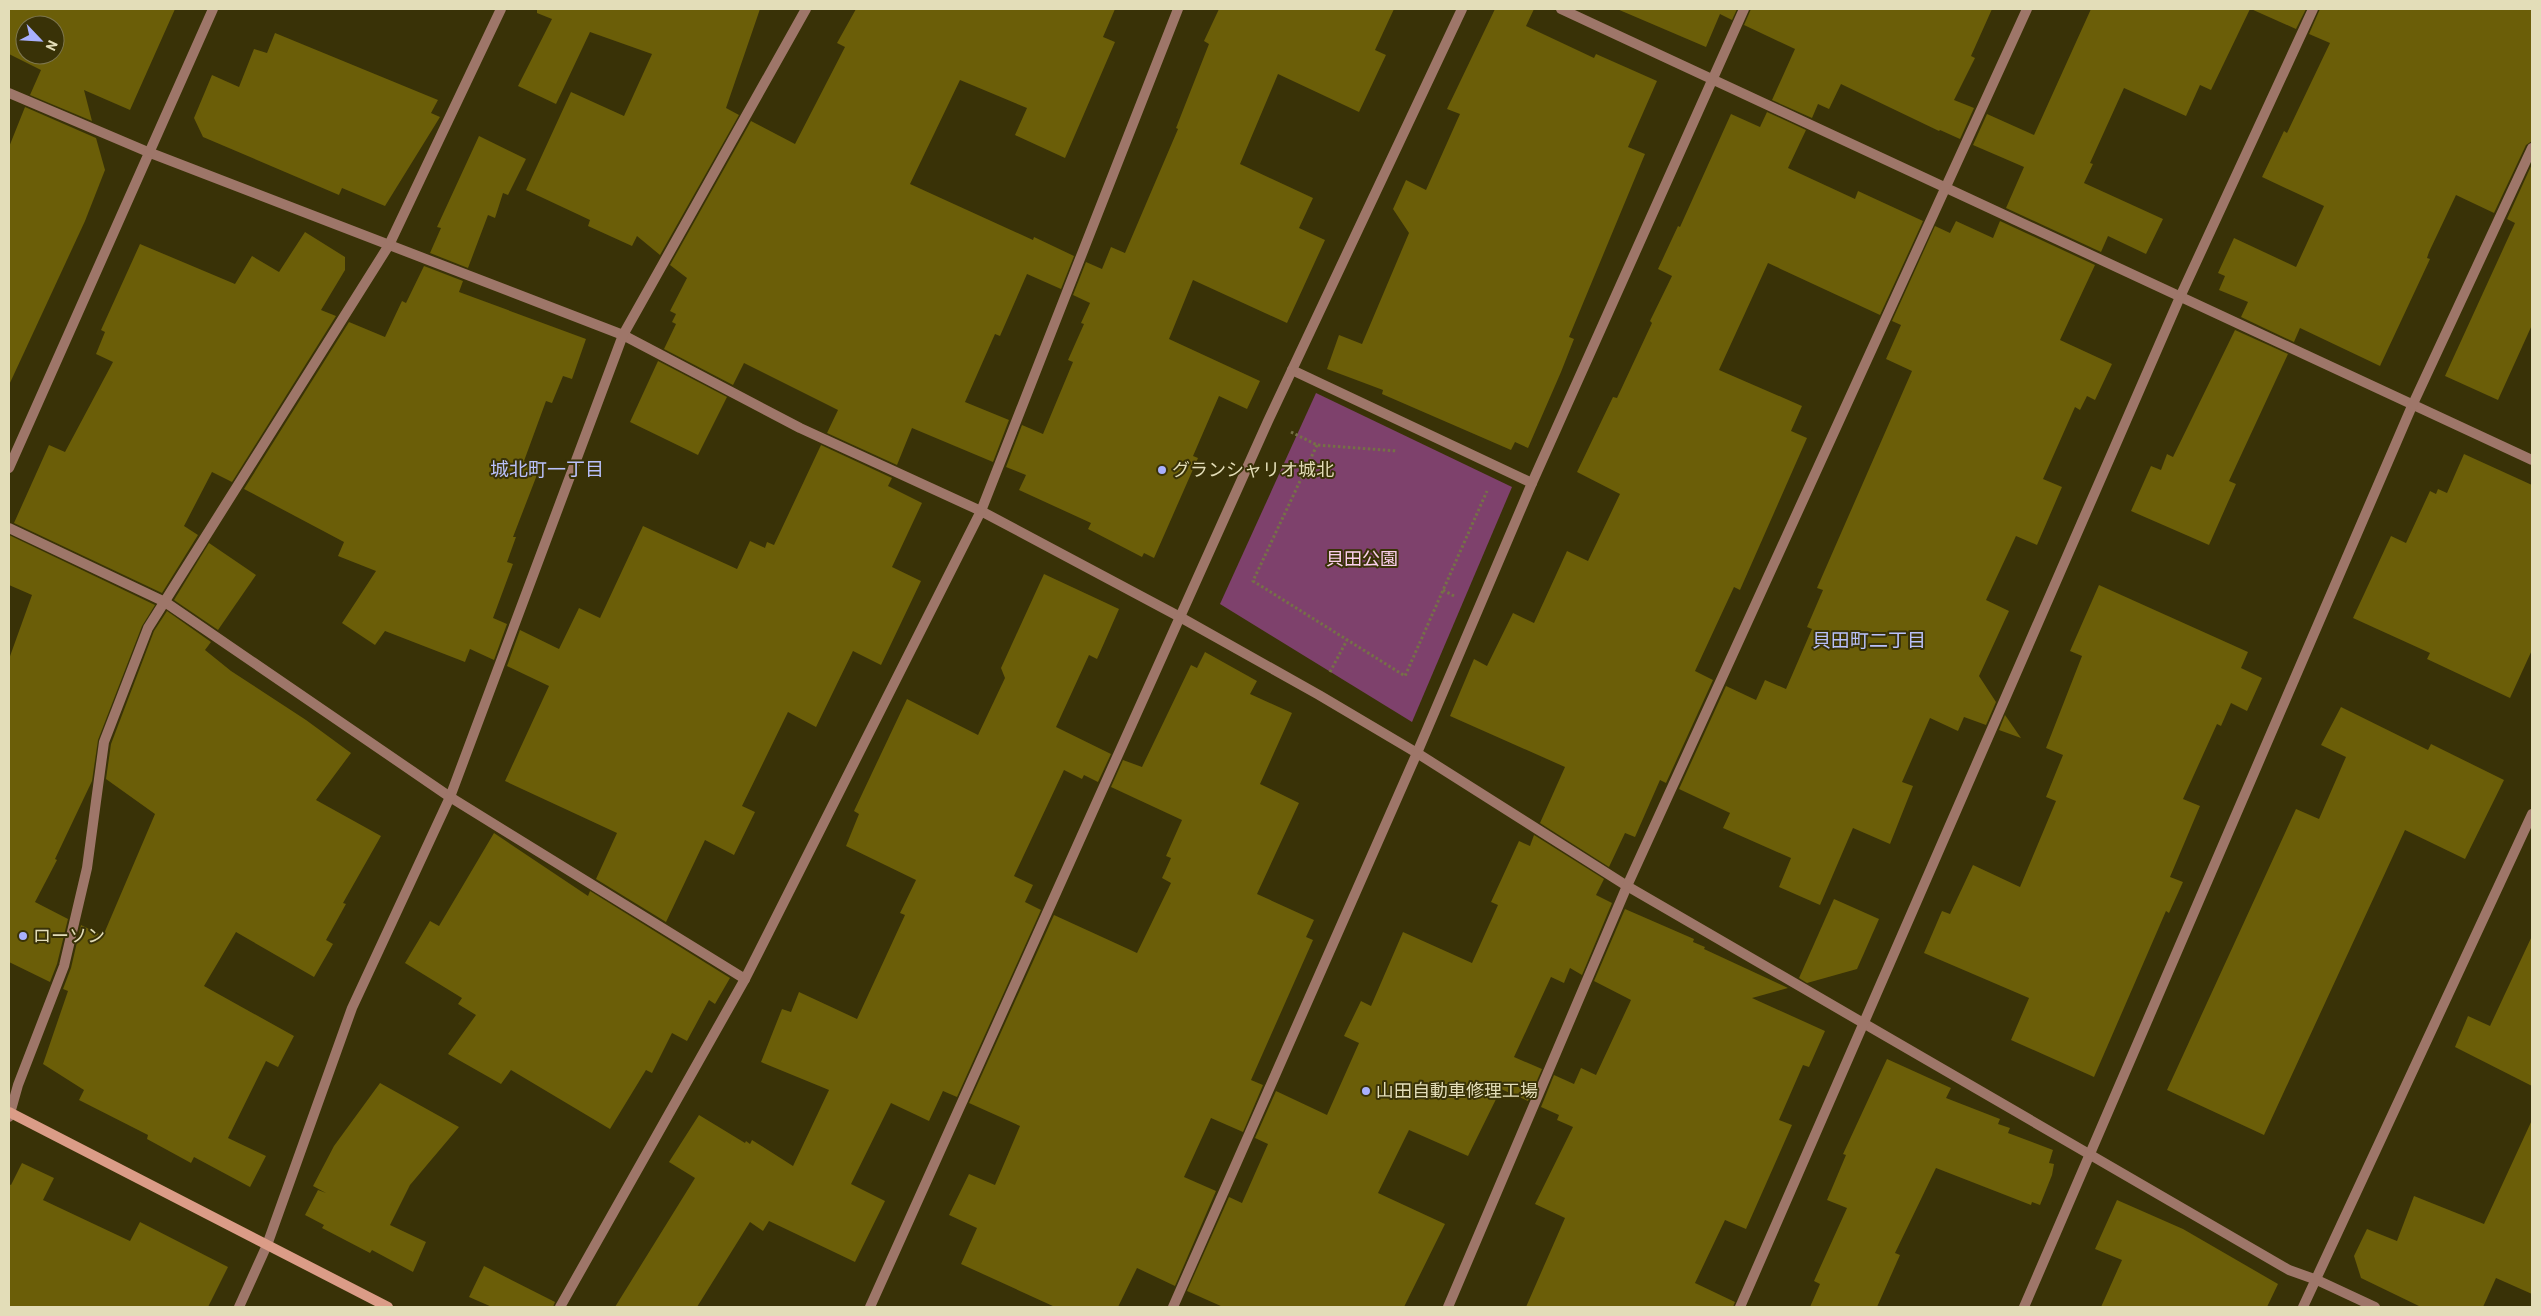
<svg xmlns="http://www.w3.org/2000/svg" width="2541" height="1316" viewBox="0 0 2541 1316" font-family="Barlow,'Noto Sans JP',sans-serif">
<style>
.green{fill:#7e416c}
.building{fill:#6b5e08;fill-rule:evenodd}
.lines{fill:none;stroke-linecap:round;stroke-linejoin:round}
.path{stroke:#767047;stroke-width:3;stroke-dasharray:2.5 2.5;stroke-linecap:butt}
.lane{stroke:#9e7669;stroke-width:10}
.street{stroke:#9e7669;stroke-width:10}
.secondary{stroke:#db9c87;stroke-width:10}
.poi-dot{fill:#a9b0fc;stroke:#393207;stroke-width:2}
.labels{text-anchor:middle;stroke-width:4;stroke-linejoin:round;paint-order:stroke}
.poi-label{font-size:18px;fill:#e3ddb8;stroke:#393207;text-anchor:start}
.park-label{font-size:18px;fill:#fbd0ec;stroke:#393207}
.neighbourhood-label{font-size:19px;fill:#b9c0f9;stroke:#393207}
</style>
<rect width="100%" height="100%" fill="#393207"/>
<polygon class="green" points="1316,393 1512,487 1412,722 1220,604"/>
<g class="building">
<path d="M9 9H175L130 110 84 90 92 121 30 95 41 70 9 54ZM25 25H55V55H25Z"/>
<polygon points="537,9 760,9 726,108 739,115 660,255 637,236 632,246 588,226 590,220 526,190 571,92 624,116 652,54 590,32 556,104 518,86 552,19 537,13"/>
<polygon points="856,9 1115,9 1103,37 1115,42 1065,158 1015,135 1027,108 960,80 910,184 1033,240 1034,237 1074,256 1061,289 1027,274 1000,336 995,334 965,402 1009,420 993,462 912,428 897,465 827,433 838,410 744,363 733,385 664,349 676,324 672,322 676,314 670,311 687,278 670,265 751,121 795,144 845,47 837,43"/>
<polygon points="1219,9 1394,9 1375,50 1386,55 1359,112 1278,74 1240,164 1313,198 1299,228 1325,240 1287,323 1193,280 1169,339 1260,381 1247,409 1219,396 1193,456 1198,458 1154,558 1144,553 1142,557 1088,529 1091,523 1019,490 1026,475 1006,467 1022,425 1043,434 1073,362 1068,360 1084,324 1081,323 1090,303 1073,295 1086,262 1102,269 1111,247 1125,253 1178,129 1176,128 1209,44 1204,41"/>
<polygon points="1495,9 1534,9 1526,26 1594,58 1596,54 1657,81 1628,147 1645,154 1569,337 1574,339 1561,372 1528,448 1515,442 1511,450 1382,394 1383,390 1327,369 1339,335 1362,344 1409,233 1393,209 1406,180 1426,190 1460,114 1447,109"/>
<polygon points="1617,9 1737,9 1732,20 1720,14 1706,47"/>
<polygon points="1751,9 1992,9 1971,56 1975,58 1954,100 1974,108 1960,139 1940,130 1939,131 1841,84 1829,109 1818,104 1812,118 1772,100 1795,49 1744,25"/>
<polygon points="2091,9 2250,9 2211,90 2200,85 2186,116 2124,88 2090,163 2093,164 2084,183 2163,219 2146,254 2108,236 2101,252 2006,208 2024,167 1973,145 1987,114 2034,135"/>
<polygon points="2251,9 2306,9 2296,29"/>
<polygon points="2320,9 2532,9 2532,141 2526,145 2494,213 2456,195 2429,252 2427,258 2430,259 2380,366 2300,328 2294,342 2241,317 2248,302 2219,290 2225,276 2218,273 2234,238 2296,267 2324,206 2262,177 2284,131 2287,133 2330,43 2309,34"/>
<polygon points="275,33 438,100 431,113 440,117 385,206 342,188 339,195 203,137 194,118 212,75 239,87 254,49 267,53"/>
<polygon points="25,107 96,138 105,170 85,221 9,385 9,147"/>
<polygon points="1767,112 1806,130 1788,168 1855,199 1858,191 1923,221 1880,315 1768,263 1719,370 1802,406 1791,431 1807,438 1740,590 1734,587 1695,671 1713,680 1666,783 1660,780 1635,837 1625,833 1609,867 1540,823 1565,767 1450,716 1474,659 1487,666 1513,613 1534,623 1567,551 1588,561 1620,494 1577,472 1613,397 1617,398 1652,323 1650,321 1672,276 1658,269 1678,226 1680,227 1731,114 1760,127"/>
<polygon points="479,136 526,159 508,195 503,193 495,218 488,215 468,268 430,253 441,228 437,227"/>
<polygon points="2532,164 2532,325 2498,400 2445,376 2515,223 2507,219"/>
<polygon points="1956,221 1993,238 2000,221 2095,265 2060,340 2112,364 2095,400 2087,396 2080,410 2075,407 2043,479 2062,487 2037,545 2016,536 1986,600 2009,611 1979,676 1996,702 1986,725 1964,717 1958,731 1930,718 1902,782 1913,786 1890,844 1853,828 1820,905 1779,887 1791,858 1723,828 1730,813 1679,789 1726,686 1756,700 1765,680 1786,689 1812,629 1807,627 1823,590 1817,588 1912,371 1886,359 1901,325 1892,321 1935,226 1950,233"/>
<polygon points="305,232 345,257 345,270 321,310 336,316 232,482 212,472 184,526 198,535 162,593 14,523 49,445 65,452 113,362 96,354 105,332 101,330 140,244 235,284 252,256 279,272"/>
<polygon points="424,266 463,281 459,292 586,339 572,379 563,376 552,403 546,401 524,461 540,467 513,537 516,537 507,562 513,564 493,618 507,624 494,660 470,649 465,662 385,631 375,645 342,623 376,571 338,556 344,542 244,489 349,322 385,337 402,301 406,303"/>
<polygon points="2235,330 2288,354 2229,481 2236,484 2209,545 2131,511 2151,466 2161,470 2167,454 2173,457"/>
<polygon points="658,361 727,397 698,455 630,422"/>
<polygon points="821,445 892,478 888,486 922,503 892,567 921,581 881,665 853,651 816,727 788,712 742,806 755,812 734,855 705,840 666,922 596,879 617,833 505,781 549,686 507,666 520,630 559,649 579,608 600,618 643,526 737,569 750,541 765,548 767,542 774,545"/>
<polygon points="2464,454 2532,485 2532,650 2510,698 2427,659 2430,653 2353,618 2391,536 2406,543 2430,491 2436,494 2438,489 2447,493"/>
<polygon points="9,535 155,605 142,626 98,740 92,781 55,859 57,860 35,902 68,919 57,964 50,982 9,962 9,659 32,595 9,585"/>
<polygon points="209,543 256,575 218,630 174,600"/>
<polygon points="1044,574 1119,609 1097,659 1089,655 1056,727 1111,754 1098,782 1084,775 1082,779 1064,770 1014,876 1033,885 1025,902 1041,910 957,1097 943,1091 929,1121 891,1103 851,1184 885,1201 855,1262 769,1221 763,1231 750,1222 697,1307 615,1307 695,1178 669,1162 699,1115 745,1143 746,1141 750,1144 752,1140 793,1166 829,1090 761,1062 782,1009 791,1012 799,992 857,1019 905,915 900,913 916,880 846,846 859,814 854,811 907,699 978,735 1005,678 1001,668"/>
<polygon points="2099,585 2248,652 2241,668 2262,678 2247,711 2231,703 2221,726 2217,724 2183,799 2200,806 2170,877 2183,882 2169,913 2166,911 2094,1077 2011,1040 2029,998 1924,953 1942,911 1950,914 1973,865 2020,887 2056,801 2046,797 2063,755 2046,748 2082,656 2070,651"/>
<polygon points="167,611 211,642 205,650 231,671 306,720 351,753 316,800 381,836 343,903 346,904 326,940 333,944 314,977 236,932 204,986 294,1036 278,1067 266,1061 228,1138 266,1156 250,1187 194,1157 191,1163 147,1139 148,1135 79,1100 84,1090 43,1064 68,991 63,989 71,968 81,925 103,936 155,814 106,779 111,744 154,631"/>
<polygon points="1205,652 1257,681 1250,694 1292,713 1260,784 1299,803 1257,894 1314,920 1306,937 1313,940 1251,1080 1263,1085 1243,1132 1211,1118 1184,1177 1216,1191 1175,1286 1137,1268 1118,1307 1055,1307 961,1264 977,1228 949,1215 969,1174 995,1185 1020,1126 969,1103 1054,915 1137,953 1171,883 1162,878 1171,858 1166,856 1182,820 1111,787 1123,760 1142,767 1191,665 1197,668"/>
<polygon points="2341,707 2428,750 2431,744 2504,780 2465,859 2405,830 2264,1135 2167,1090 2296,809 2319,819 2346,757 2321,745"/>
<polygon points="2005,715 2021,738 1999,730"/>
<polygon points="494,833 588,896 590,891 730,978 715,1004 709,1000 687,1041 672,1033 652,1073 646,1070 610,1129 511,1070 501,1084 448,1054 476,1015 458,1004 462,998 405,963 430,921 439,926"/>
<polygon points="1534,835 1604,879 1596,895 1612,903 1582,975 1570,968 1564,983 1551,977 1514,1057 1542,1069 1528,1101 1501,1089 1468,1156 1409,1130 1378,1193 1445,1224 1404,1307 1223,1307 1187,1291 1229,1197 1242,1203 1268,1144 1255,1138 1276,1091 1327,1115 1359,1043 1344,1036 1361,1001 1371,1006 1403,932 1472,963 1498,905 1491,902 1519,841 1530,846"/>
<polygon points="1834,899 1879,919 1857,969 1807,983 1799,978"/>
<polygon points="1625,909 1694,939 1693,942 1705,947 1704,949 1788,988 1752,998 1825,1031 1809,1067 1803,1065 1779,1120 1792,1125 1746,1229 1725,1220 1695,1283 1735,1302 1733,1307 1526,1307 1565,1218 1535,1204 1573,1127 1557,1120 1559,1115 1541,1107 1554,1075 1574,1084 1581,1068 1596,1075 1631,1000 1594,981"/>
<polygon points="2532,936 2532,1086 2455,1047 2468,1016 2490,1026"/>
<polygon points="1887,1059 1951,1088 1946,1098 2000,1119 1998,1124 2010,1128 2008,1133 2053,1150 2049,1163 2054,1164 2052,1175 2040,1205 2032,1202 2031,1205 1936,1168 1895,1253 1900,1255 1877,1307 1810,1307 1820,1284 1814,1281 1847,1208 1827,1200 1846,1155 1843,1154"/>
<polygon points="380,1083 459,1127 410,1185 390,1225 426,1242 413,1272 372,1250 370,1253 322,1228 324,1225 305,1215 318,1190 326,1193 313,1186 334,1146"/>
<polygon points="2532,1120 2532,1294 2496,1278 2483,1307 2421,1307 2361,1278 2354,1256 2367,1229 2397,1241 2414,1196 2484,1224"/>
<polygon points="22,1163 54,1178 43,1200 130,1241 140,1222 228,1267 208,1307 9,1307 9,1184 11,1185"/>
<polygon points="2117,1200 2183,1229 2278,1284 2267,1307 2101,1307 2122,1260 2095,1249"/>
<polygon points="484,1266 555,1302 553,1307 492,1307 469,1297"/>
</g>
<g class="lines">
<g class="path">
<polyline points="1291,432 1317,445 1397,451"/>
<polyline points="1317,445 1253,581 1405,676 1487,491"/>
<polyline points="1443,590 1454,596"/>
<polyline points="1330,672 1347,640"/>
</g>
<polyline class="lane" points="1292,370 1532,483"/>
<g class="street">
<polyline points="1561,9 2532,460"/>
<polyline points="9,93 148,152 623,335 800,428 981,511 1180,617 1319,695 1417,753 1627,886 2289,1270 2317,1280 2375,1307"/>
<polyline points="9,468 213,9"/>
<polyline points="9,528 165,602 450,797 745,979"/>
<polyline points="9,1117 18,1085 64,966 87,868 104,742 148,628 389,245 501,9"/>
<polyline points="239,1307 267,1245 352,1008 450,797 623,335 806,9"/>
<polyline points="560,1307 745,979 981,511 1178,9"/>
<polyline points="870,1307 1268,421 1462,9"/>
<polyline points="1173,1307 1417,753 1532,483 1744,9"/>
<polyline points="1448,1307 1627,886 2027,9"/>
<polyline points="1740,1307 2180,297 2313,9"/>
<polyline points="2024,1307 2412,406 2532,148"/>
<polyline points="2303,1307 2532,814"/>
</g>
<polyline class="secondary" points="9,1112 388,1307"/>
</g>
<g class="poi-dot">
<circle cx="1162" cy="470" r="5"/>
<circle cx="23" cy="936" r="5"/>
<circle cx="1366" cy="1091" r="5"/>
</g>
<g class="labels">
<g class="poi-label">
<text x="1172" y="476">グランシャリオ城北</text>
<text x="33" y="942">ローソン</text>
<text x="1376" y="1097">山田自動車修理工場</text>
</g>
<g class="park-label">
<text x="1362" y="565">貝田公園</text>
</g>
<g class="neighbourhood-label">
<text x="547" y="476">城北町一丁目</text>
<text x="1869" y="647">貝田町二丁目</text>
</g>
</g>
<rect width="2541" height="1316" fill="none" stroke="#e3ddb8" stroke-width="20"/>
<g transform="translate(40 40) rotate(115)"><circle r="24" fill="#393207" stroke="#7d764e"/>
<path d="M0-4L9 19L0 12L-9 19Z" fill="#a9b0fc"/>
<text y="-8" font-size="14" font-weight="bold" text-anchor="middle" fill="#e3ddb8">N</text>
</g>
</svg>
